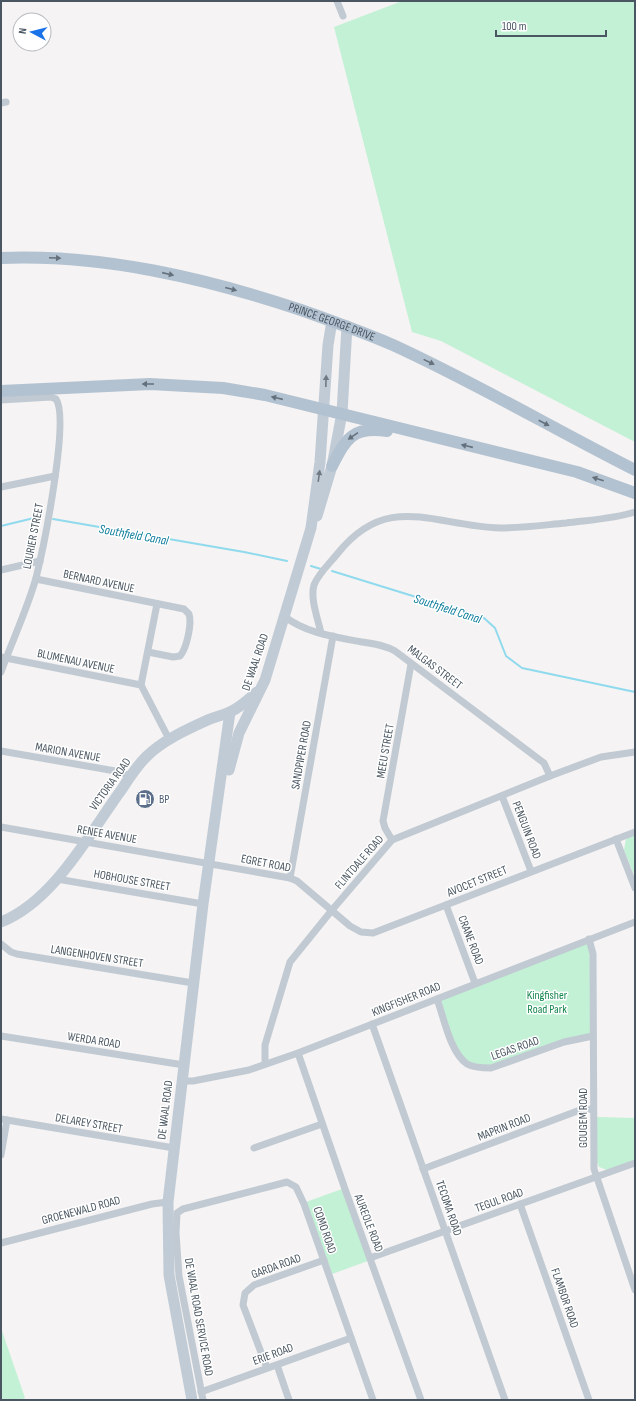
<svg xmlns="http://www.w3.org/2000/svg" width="636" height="1401" viewBox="0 0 636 1401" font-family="'Sofia Sans Condensed',sans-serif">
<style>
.green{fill:#c3f1d5}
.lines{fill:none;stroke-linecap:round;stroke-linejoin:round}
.stream{stroke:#90daee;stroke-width:2}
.street{stroke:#c1cad2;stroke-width:7}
.secondary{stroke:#c1cbd6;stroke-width:11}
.primary{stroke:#b3c2d1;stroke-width:12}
.oneway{fill:#64717d}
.oneway2{fill:#6e7984}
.labels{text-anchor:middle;stroke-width:3;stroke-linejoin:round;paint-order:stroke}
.street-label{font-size:12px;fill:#4a5661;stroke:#fff}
.service-label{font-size:12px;fill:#4e5e75;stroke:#fff;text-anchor:start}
.park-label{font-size:12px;fill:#17864f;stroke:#fff}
.water-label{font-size:13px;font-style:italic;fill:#0c7c9b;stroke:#fff}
</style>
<rect width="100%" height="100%" fill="#f5f3f3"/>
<g class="green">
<polygon points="402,1 635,1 635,442 441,341 412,332 334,27"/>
<polygon points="635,834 635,877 624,850 626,839"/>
<polygon points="589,939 593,1036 479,1068 460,1058 437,999"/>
<polygon points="597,1117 635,1118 635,1160 607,1170 599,1167 597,1162"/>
<polygon points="342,1189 368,1261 332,1274 306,1202"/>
<polygon points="1,1328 25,1398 20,1400 1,1400"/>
</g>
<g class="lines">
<g class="stream">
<polyline points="53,519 244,552 287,561"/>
<polyline points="1,526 38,517"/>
<polyline points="311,566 321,569"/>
<polyline points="332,571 484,618 495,628 506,656 522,668 635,692"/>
</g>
<g class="street">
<polyline points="337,1 343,16"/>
<polyline points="1,103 6,102"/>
<path d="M1 400 51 397 56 399C70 419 43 550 36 578 27 610 12 641 1 672"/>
<polyline points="1,487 55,476"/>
<polyline points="1,570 40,561"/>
<path d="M36 579 184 609 189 614C192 623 187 648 180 656L173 657 148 652"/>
<polyline points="157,604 141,685 169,739"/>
<path d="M284 616C305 633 335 637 362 642 374 644 385 645 395 651L544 763 550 776"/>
<path d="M321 633C318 619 310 599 314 585 318 574 331 562 338 553 388 491 434 526 500 528 522 528 544 525 566 523 589 520 613 519 635 512"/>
<polyline points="1,657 141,685"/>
<polyline points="1,751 121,772 131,777"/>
<polyline points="502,796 531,871"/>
<polyline points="1,827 290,878 297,881 350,926 361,932 373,933 635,832"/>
<polyline points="616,839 635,888"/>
<polyline points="392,840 385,828 383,821 411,664"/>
<polyline points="290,878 333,636"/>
<polyline points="57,879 203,904"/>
<polyline points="446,905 475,983"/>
<polyline points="589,939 593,954 594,1169 635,1290"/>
<polyline points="1,944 11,952 17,954 193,983"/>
<path d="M437 999C444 1018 450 1052 467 1064 474 1068 483 1068 491 1068L564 1042 593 1036"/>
<polyline points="372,1024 505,1400"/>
<polyline points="1,1036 184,1065"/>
<polyline points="298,1053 346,1192 421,1400"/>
<polyline points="265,1064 265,1045 290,962 332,910 392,840 550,776 601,757 635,752"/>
<polyline points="182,1081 193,1081 249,1070 298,1053 635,922"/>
<polyline points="1,1119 174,1148"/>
<polyline points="254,1148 322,1124"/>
<polyline points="1,1155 7,1120"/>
<polyline points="423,1169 580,1110 593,1109"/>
<polyline points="520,1204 589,1400"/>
<polyline points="1,1243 152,1204 168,1202"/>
<polyline points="370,1258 635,1163"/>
<polyline points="277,1365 289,1400"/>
<polyline points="267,1368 243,1305 245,1293 254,1285 324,1260"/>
<polyline points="201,1392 351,1338"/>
<polyline points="203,1400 179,1276 176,1233 177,1213 183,1209 287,1182 296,1187 304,1204 373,1400"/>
</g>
<g class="secondary">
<polyline points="317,516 332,466 342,413 347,326"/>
<polyline points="229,770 239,733 265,680 311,528 320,462 328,345 332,321"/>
<path d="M1 922C54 901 89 834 122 789 129 778 136 767 146 757 163 740 188 729 210 719 217 716 224 715 230 712 241 707 249 699 257 692"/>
<polyline points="192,1400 169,1275 168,1202 203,904 230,712"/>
</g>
<g class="primary">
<path id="s1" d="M1 258C103 254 205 278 301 310 332 321 363 332 393 345 476 383 554 429 635 470"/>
<polyline points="1,391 150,384 223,388 265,395 577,472 635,493"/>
<path d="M332 466C346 439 352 426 387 431"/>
</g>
</g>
<defs><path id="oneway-solid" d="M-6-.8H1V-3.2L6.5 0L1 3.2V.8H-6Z"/></defs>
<g class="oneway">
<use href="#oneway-solid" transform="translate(55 258) rotate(2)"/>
<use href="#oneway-solid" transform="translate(168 274) rotate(13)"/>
<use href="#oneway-solid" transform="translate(231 289) rotate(15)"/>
<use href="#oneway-solid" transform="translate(429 362) rotate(26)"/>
<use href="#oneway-solid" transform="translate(148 384) rotate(180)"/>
<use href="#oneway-solid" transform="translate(277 398) rotate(-167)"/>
<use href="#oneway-solid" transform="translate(544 423) rotate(28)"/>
<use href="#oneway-solid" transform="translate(353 436) rotate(146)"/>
<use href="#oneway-solid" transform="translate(467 446) rotate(-167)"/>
<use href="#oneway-solid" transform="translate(598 479) rotate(-162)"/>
</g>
<g class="oneway2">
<use href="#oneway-solid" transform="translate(326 381) rotate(-88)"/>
<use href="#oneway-solid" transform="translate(319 476) rotate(-82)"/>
</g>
<defs>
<symbol id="fuel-disc" viewBox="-11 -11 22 22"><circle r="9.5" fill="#5c6f8a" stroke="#fff"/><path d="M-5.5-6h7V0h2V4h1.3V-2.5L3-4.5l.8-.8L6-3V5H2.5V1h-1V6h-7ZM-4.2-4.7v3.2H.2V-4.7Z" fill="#fff"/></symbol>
</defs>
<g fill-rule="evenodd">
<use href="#fuel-disc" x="134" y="788" width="22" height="22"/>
</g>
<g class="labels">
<g class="street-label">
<text dy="4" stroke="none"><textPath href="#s1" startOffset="339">PRINCE GEORGE DRIVE</textPath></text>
<text transform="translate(33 536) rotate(-79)" y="4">LOURIER STREET</text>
<text transform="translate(99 581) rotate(12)" y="4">BERNARD AVENUE</text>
<text transform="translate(76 661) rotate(12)" y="4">BLUMENAU AVENUE</text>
<text transform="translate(255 662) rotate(-71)" y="4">DE WAAL ROAD</text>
<text transform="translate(435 667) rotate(37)" y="4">MALGAS STREET</text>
<text transform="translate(385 751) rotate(-80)" y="4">MEEU STREET</text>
<text transform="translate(68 752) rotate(10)" y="4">MARION AVENUE</text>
<text transform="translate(301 755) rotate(-80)" y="4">SANDPIPER ROAD</text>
<text transform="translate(110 784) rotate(-54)" y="4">VICTORIA ROAD</text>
<text transform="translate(527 830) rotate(69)" y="4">PENGUIN ROAD</text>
<text transform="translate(107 834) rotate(10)" y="4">RENEE AVENUE</text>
<text transform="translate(359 862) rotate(-49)" y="4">FLINTDALE ROAD</text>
<text transform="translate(266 863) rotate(11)" y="4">EGRET ROAD</text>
<text transform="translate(132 880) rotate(10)" y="4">HOBHOUSE STREET</text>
<text transform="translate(477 881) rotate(-22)" y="4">AVOCET STREET</text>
<text transform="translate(471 940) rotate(69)" y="4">CRANE ROAD</text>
<text transform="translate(97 956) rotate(9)" y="4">LANGENHOVEN STREET</text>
<text transform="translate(406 999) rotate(-22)" y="4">KINGFISHER ROAD</text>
<text transform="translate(94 1040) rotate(9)" y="4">WERDA ROAD</text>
<text transform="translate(515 1048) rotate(-19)" y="4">LEGAS ROAD</text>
<text transform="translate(165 1110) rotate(-83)" y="4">DE WAAL ROAD</text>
<text transform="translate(583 1118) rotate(-90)" y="4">GOUGEM ROAD</text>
<text transform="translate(89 1123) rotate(10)" y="4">DELAREY STREET</text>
<text transform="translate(504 1127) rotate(-21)" y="4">MAPRIN ROAD</text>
<text transform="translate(499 1200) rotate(-20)" y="4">TEGUL ROAD</text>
<text transform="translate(449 1208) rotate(71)" y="4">TECOMA ROAD</text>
<text transform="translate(81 1210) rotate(-15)" y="4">GROENEWALD ROAD</text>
<text transform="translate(369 1223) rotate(69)" y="4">AUREOLE ROAD</text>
<text transform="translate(325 1230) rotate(71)" y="4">COMO ROAD</text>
<text transform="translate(276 1266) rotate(-20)" y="4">GARDA ROAD</text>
<text transform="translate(565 1298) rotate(71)" y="4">FLAMBOR ROAD</text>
<text transform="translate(199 1317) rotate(80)" y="4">DE WAAL ROAD SERVICE ROAD</text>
<text transform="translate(273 1354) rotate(-20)" y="4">ERIE ROAD</text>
</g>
<g class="service-label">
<text x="159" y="803">BP</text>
</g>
<g class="park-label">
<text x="547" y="999">Kingfisher<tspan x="547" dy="14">Road Park</tspan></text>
</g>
<g class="water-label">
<text transform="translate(134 534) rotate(10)" y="5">Southfield Canal</text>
<text transform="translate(448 608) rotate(18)" y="5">Southfield Canal</text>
</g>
</g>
<rect width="636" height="1401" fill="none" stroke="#4a5661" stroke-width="4"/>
<g transform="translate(32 32) rotate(277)"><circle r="19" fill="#ffffff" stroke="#b7bbc0"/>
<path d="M0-3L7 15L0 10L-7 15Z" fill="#1a73e8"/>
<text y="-6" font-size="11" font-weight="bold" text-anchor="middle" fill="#4a5661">N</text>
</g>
<path d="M496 30v6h110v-6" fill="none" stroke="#4a5661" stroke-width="2"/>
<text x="502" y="30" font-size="12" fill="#4a5661" stroke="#ffffff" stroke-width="3" paint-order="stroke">100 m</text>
</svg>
